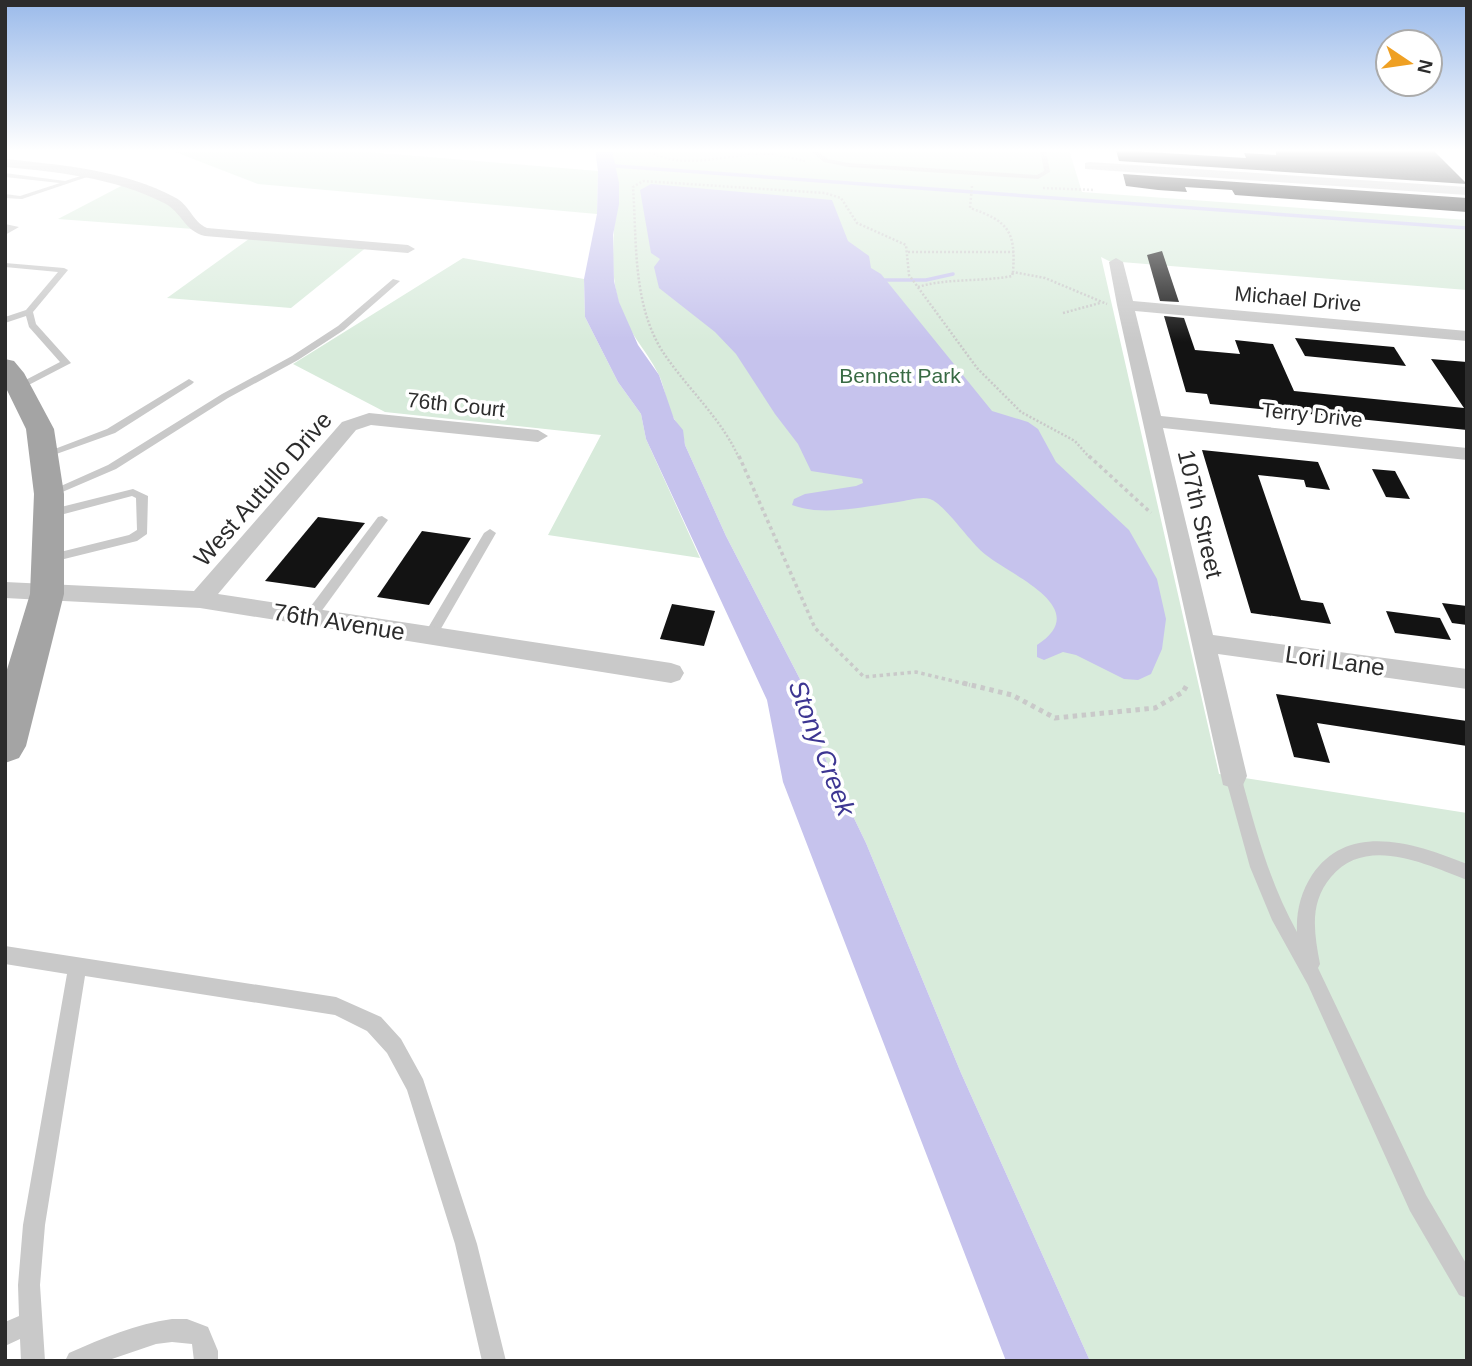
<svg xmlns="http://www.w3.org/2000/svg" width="1472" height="1366" viewBox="0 0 1472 1366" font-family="Helvetica,sans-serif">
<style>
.green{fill:#d8ebdb}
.water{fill:#c6c3ed}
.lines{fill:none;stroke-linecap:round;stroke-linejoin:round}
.stream{stroke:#c6c3ed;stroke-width:3.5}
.building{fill:#131313}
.path-far2{stroke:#c9c9c9;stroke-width:2.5;stroke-dasharray:2 2;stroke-linecap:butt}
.path-far1{stroke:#c9c9c9;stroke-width:3.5;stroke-dasharray:3.5 3.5;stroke-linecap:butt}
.path{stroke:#c9c9c9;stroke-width:5;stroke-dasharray:4.5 4.5;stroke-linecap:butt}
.service{fill:#c9c9c9;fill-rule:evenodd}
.minor{fill:#c9c9c9;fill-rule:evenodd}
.primary{fill:#a4a4a4;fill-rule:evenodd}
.labels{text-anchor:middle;stroke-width:7;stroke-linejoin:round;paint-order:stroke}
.far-street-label{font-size:21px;fill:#2c2c2c;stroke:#fff}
.far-park-label{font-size:21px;fill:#386a43;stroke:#fff}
.street-label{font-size:24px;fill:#2c2c2c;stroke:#fff}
.water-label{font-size:26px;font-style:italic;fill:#3d3692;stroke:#fff}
</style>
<rect width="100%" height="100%" fill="#fff"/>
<g class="green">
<polygon points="170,150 345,150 598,171 597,214 258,184"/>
<path d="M612 150H1069L1082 192 1467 220V290L1109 261 1101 257 1219 774 1467 813V1361H1090L961 1073 866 843 825 758 802 683 726 536 685 445C683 432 679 427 673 417 666 404 665 388 659 375 645 347 627 333 618 300 605 250 623 201 612 150Z"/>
<polygon points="125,184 164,197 194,229 58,219"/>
<polygon points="253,236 368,246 291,308 167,298"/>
<polygon points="463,258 584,279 585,317 618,382 641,414 646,439 700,558 548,535 601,435 385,412 293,364"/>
</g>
<g class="water">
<polygon points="595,150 612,150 619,183 619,204 613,235 614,281 619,302 638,345 659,375 674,419 683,430 685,445 726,536 802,683 825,758 866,843 961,1073 1090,1361 1006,1361 783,782 767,700 646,439 641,414 618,382 585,317 584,279 597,214 598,171"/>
<path d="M651 184 832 200 848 241 869 256 871 268 881 274 992 411 1028 422 1038 429 1056 462 1129 530 1157 579 1166 619 1162 649 1151 674 1138 680 1124 679 1076 655 1063 652 1044 660 1037 657V645C1094 608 1012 576 986 555 969 542 945 504 930 499 921 496 907 501 898 502 866 506 823 517 792 505L794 499 805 494 856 486 863 483 862 479 811 471 798 444 775 414 736 354 715 332 659 288 654 267 660 259 651 253 640 190Z"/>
</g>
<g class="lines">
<g class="stream">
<polyline points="615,166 1467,228"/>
<polyline points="885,280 926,280 953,274"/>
</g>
</g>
<g class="building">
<polygon points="1116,150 1246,158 1244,153 1276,155 1276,150 1433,150 1467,184 1119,161"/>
<polygon points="1123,174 1467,198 1467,212 1235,195 1232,190 1185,187 1187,192 1158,190 1126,186"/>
<polygon points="1162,251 1179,302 1160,301 1147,255"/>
<polygon points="1164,316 1184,318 1195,350 1240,354 1235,340 1273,344 1294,391 1464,408 1431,359 1467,362 1467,430 1210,404 1207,394 1186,392"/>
<polygon points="1295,338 1394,347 1406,366 1305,356"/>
<polygon points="1202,450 1318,462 1330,490 1306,487 1304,480 1258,475 1301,600 1323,603 1331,624 1251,613"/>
<polygon points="1372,469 1395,471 1410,499 1386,497"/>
<polygon points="318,517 365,523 315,588 265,581"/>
<polygon points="422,531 471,538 429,605 377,597"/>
<polygon points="1442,603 1467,606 1467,625 1452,623"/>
<polygon points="672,604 715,611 704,646 660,639"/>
<polygon points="1386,611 1440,618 1451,640 1395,633"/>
<polygon points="1276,694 1467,721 1467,746 1317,723 1330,763 1294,757"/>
</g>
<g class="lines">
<g class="path-far2">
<path d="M646 150C682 171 722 155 761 154 776 154 791 158 805 161"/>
<path d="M972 186 970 208C1008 221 1016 231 1013 272L1045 278 1107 304"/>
<polyline points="1043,188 1095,190"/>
<polyline points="908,252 1015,252"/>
<path d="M918 287C946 278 981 282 1012 276L1013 272"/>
<polyline points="1063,313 1100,303"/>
<path d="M739 458C722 420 691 392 667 358 632 310 637 244 633 187L643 181 825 193 841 198 857 223 906 245 909 275 977 368 1021 412 1075 441 1090 458"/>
</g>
<g class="path-far1">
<polyline points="739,456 815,628 864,677 916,672 970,685"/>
<polyline points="1089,456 1151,513"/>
</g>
<polyline class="path" points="963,683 1012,695 1055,718 1155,708 1183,692 1188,683"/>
<g class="service">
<polygon points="809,150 816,150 828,159 848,163 1037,175 1044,171 1040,150 1046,150 1050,172 1038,179 848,167 824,162"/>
<polygon points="5,173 65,181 90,173 93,175 22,199 5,198 5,194 20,196 60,183 5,177"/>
<polygon points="5,224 19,227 5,235 7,228 5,228"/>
<polygon points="5,263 64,268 68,270 33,312 36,324 71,363 19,390 16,389 16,385 60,362 29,327 26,316 5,323 5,317 26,310 58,272 5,267"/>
<polygon points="393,279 400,281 344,330 298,360 228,398 116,469 53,496 45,496 43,494 108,465 222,394 292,356 338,326"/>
<polygon points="189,379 194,382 192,384 115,433 48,457 44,458 39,455 107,429"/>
<polygon points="133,489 148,496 147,534 137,541 48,563 44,562 42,559 44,556 129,535 137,530 136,498 132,496 49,518 43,514 45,511"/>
<polygon points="382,516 388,520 315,620 305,620 303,617 305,614 378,517"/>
<polygon points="490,529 496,533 435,639 425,639 423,636 425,633 484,533"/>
<path d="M1233 770 1238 771 1241 776C1256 831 1269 881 1297 932 1296 911 1301 892 1312 875 1349 820 1417 844 1467 864V880C1425 864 1366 835 1331 877 1309 903 1314 932 1320 964L1318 968 1426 1195 1467 1265V1298L1459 1295 1410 1211 1308 985 1272 920 1250 867 1225 776 1228 771Z"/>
<polygon points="5,946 336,997 381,1017 401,1039 423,1079 477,1244 506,1361 482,1361 455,1244 407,1090 387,1053 367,1031 335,1015 85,976 45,1225 40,1285 45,1361 21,1361 20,1339 5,1346 5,1322 19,1316 18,1285 23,1225 67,974 5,964"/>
<path d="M172 1319H187L208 1327 218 1351V1361H194L192 1344 172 1342 156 1344 106 1361H65L69 1353C103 1338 136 1324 172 1319Z"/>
</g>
<g class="minor">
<path d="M5 159C62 165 125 170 176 198 190 206 193 222 207 228L408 245 415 249 408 253 205 236C184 231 182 212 164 203 115 178 59 172 5 167Z"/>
<polygon points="1089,162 1467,187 1467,195 1085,169 1085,163"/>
<polygon points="1116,258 1123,262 1133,301 1467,331 1467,341 1135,311 1161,416 1467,448 1467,460 1163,428 1213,635 1467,669 1467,689 1218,654 1247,776 1243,785 1233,788 1223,785 1117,305 1109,262"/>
<polygon points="369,413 538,430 548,436 538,442 371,425 356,430 218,594 671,663 680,666 684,673 680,680 671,683 200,608 5,598 5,582 194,591 342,422"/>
</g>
<polygon class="primary" points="5,359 14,361 24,373 54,429 64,494 64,594 26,746 19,758 5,763 5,676 30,594 34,494 26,429 5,386"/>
</g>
<linearGradient id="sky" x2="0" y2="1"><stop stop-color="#9abaea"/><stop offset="0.44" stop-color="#fff"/><stop offset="1" stop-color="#fff" stop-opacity="0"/></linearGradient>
<rect width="1472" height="342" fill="url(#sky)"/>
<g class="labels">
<g class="far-street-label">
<text transform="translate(1298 299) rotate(5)" y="7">Michael Drive</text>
<text transform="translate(456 405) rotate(6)" y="7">76th Court</text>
<text transform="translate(1312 415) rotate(6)" y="7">Terry Drive</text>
</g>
<g class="far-park-label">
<text x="900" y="383">Bennett Park</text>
</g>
<g class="street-label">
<text transform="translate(263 489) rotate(-49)" y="8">West Autullo Drive</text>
<text transform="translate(1200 514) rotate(77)" y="8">107th Street</text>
<text transform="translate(339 622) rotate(9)" y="8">76th Avenue</text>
<text transform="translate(1335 661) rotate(8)" y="8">Lori Lane</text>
</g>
<g class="water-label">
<text transform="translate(822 748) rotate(69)" y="9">Stony Creek</text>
</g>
</g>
<rect width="1472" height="1366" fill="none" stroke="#2c2c2c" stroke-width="14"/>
<g transform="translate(1409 63) rotate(103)"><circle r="33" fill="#ffffff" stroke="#ababab" stroke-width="2"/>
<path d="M0-5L12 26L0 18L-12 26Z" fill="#efa023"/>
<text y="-10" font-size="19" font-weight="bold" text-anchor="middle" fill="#2c2c2c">N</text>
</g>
</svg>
